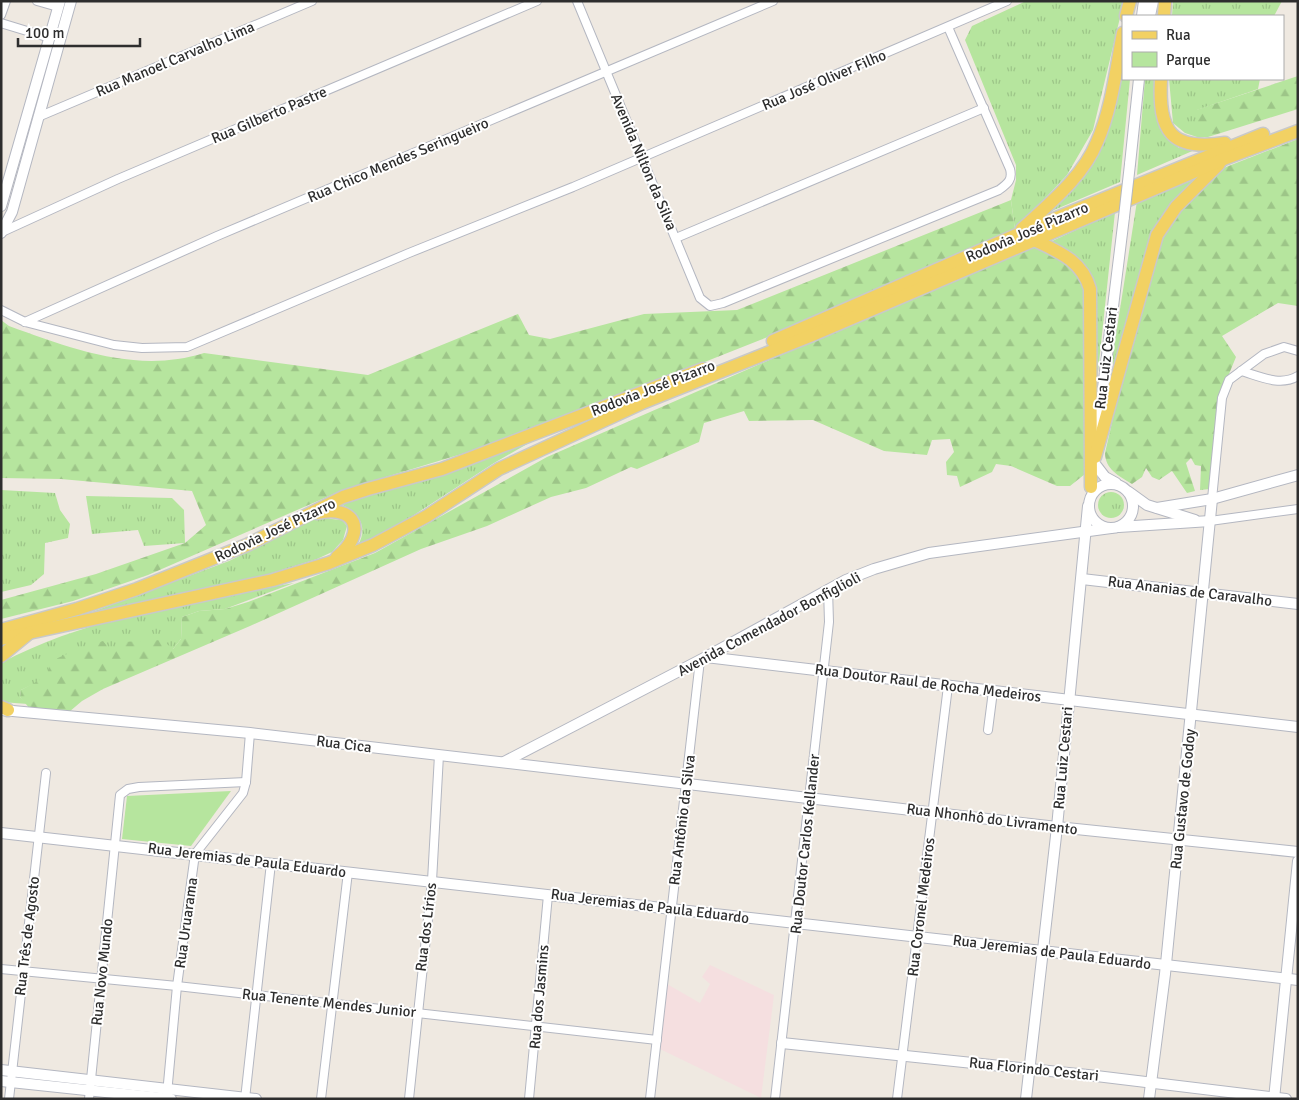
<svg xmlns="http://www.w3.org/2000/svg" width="1299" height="1100" viewBox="0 0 1299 1100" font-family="Signika,sans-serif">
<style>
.medical{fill:#f5dfe0}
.grass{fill:url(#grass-tufts)}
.forest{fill:url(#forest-firs)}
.park{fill:#b6e59e}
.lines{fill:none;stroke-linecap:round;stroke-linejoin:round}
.minor-casing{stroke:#b4b7c1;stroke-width:10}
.tertiary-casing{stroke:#b4b7c1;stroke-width:12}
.primary-casing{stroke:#c9c9c9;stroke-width:15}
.minor{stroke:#fff;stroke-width:8}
.tertiary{stroke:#fff;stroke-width:10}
.primary{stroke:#f2d163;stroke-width:12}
.tertiary-bridge-casing{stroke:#b4b7c1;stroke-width:12;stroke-linecap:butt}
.tertiary-bridge{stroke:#fff;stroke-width:10}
.labels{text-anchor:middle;stroke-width:4;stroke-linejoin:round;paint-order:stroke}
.street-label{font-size:15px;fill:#2e2e2e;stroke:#fff}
</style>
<defs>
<pattern id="grass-tufts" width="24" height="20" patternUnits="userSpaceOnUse" patternTransform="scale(1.25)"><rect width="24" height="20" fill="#b6e59e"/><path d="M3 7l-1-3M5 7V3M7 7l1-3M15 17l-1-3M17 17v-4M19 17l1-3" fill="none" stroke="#9dc588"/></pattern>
<pattern id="forest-firs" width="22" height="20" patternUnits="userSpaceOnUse" patternTransform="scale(1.25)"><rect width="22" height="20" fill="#b6e59e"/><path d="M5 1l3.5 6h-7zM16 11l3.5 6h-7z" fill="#9dc588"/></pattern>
</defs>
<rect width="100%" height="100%" fill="#efe9e1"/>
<polygon class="medical" points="710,965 774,995 761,1098 660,1049 667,984 700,1003 710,984 702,977"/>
<g class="grass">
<polygon points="1026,1 1124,1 1093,130 1067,175 1015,230 1011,200 1016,180 1016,165 965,40 972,26"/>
<polygon points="1173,1 1282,1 1274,16 1172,16"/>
<polygon points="1123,56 1123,79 1130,79 1120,182 1047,213 1078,179"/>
<path d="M1145 79H1156C1155 116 1151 121 1179 148L1197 149 1137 175Z"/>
<polygon points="1169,79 1260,79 1258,89 1197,110 1197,137 1185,133 1173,123"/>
<polygon points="1199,178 1115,372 1112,360 1137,201"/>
<polygon points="1115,212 1098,372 1094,383 1095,282 1080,261 1062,247 1050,242"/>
<path d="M536 439 494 463 394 528 358 545C369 526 358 512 340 504Z"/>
<polygon points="1,490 55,493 60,510 70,524 68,538 45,543 44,574 31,585 1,592"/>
<circle cx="1111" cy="505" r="13"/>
<polygon points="86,496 172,498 184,510 185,543 144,546 138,530 92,534"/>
<polygon points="321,518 342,520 347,526 343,540 332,552 317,559 266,575 76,618 229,561 310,521"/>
<path d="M294 583 225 609 199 611 182 617 181 639 173 649 134 642H123L118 648H109L21 690 20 697 28 704 1 702V663C90 616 196 601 294 583Z"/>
</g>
<g class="forest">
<polygon points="1298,76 1298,109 1208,137 1197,137 1196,110"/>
<path d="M1298 139V306L1278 303 1222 336 1236 357 1217 403 1210 489 1200 490 1201 466 1195 465 1191 458 1186 463 1195 491 1187 493 1172 471 1159 480 1152 477 1146 468 1142 477 1132 484C1119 476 1105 469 1105 453L1125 366 1157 248 1168 225 1208 180 1226 167Z"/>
<path d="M1011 200 1015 230 813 319 553 422 488 446 343 490 148 575 73 601 1 619V600L96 574 185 543 206 525 192 491 61 479 1 478V320L9 326C72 349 138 374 204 353L368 375 518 314 529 335 550 339 644 314 737 310Z"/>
<path d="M1033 245C1056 257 1078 265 1086 292L1085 474 1070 486H1057L1011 466 996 464 992 472 960 487 957 476 947 475 946 462 954 452 950 439 932 440 927 455 884 451 813 420 749 421 744 411 704 423 699 442 637 469 631 467 586 488 551 497 487 526 421 549 250 626 103 689 82 701 69 712 31 710 20 697 21 690 47 676 51 661 83 647 103 641 109 648H117L122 642 162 640 173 649 181 639 182 617 199 611 225 609 248 602 375 553 547 457Z"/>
</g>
<polygon class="park" points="231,791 191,846 122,839 127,796"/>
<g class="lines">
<defs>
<g id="minor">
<polyline points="37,1 58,7"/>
<path d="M577 1 700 298 710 306 723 303 999 190C1007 184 1013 180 1010 169L948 27"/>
<polyline points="1,15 6,1"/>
<polyline points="1,23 50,38"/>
<polyline points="38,117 312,1"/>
<polyline points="2,232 118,179 537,1"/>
<polyline points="676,238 984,108"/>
<polyline points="1,310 25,322 114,345 142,348 187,347 409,253 573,187 1007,1"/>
<polyline points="25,322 217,236 773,1"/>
<path d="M1241 371C1259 376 1280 387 1298 376"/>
<polyline points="1212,499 1222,398 1229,380 1264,354 1284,347 1298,351"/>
<polyline points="1210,521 1298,509"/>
<polyline points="988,730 993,691"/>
<polyline points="1,969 177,986 657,1040"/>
<polyline points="167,1094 177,986 195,854 243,793 246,782 250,733"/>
<polyline points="9,1099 46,773"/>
<polyline points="89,1099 120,795 128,789 139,787 246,782"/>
<polyline points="245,1099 271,863"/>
<polyline points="321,1099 348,872"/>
<polyline points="409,1099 432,881 439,755"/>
<polyline points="529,1099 548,895"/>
<polyline points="650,1099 700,660"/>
<polyline points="775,1099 829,622 828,589"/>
<polyline points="897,1099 948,686"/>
</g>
<g id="tertiary">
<polyline points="1142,16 1144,1"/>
<polyline points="1150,16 1153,1"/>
<polyline points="1130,164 1139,79"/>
<polyline points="1,206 60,1"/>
<polyline points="1,233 12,212 71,1"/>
<polyline points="1097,437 1124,217"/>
<polyline points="1095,464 1105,477 1116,483"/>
<circle cx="1111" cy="506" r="22"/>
<polyline points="1129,492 1147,505 1195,520"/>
<polyline points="1157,508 1212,499 1298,475"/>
<polyline points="1119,527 1210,521"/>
<polyline points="1082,579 1298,604"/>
<polyline points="706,657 1298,727"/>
<polyline points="2,710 250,733 1057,827 1298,852"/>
<polyline points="504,762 706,657 846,580 874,569 929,553 1111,528"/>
<polyline points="1,833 1298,980"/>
<polyline points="782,1043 1088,1075 1286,1099"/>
<polyline points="1,1070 256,1099"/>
<polyline points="1,1081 171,1099"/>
<polyline points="1026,1099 1057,827 1088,506"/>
<polyline points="1149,1099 1165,974 1212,499"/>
<polyline points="1274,1099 1298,861"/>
</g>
<g id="primary">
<polyline points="1126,16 1130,1"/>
<polyline points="1164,16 1165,1"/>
<path d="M1161 79C1158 132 1171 151 1225 143"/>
<path d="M1022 229C1049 204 1083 177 1097 142 1112 108 1116 69 1123 33"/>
<path d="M1032 239C1057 251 1082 260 1090 289L1091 487"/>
<polyline points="773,341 1044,223 1263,134"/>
<polyline points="1095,457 1157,235 1176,207 1219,164"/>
<path d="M317 513C357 504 367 533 337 557"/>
<polyline points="1,630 77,609 137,589 247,545 343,497 368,489 442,469 703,369"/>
<polyline points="1,639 273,580 329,563 373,545 427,516 499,469 642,403 810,336 1224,159 1298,131"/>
<polyline points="1,656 28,634"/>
<polyline points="1,707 8,710"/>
</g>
</defs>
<use href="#minor" class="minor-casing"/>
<use href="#tertiary" class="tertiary-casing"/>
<use href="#primary" class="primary-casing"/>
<use href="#minor" class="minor"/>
<use href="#tertiary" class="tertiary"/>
<use href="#primary" class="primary"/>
<defs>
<polyline id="tertiary-bridge" points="1124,217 1130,164"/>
</defs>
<use href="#tertiary-bridge" class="tertiary-bridge-casing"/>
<use href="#tertiary-bridge" class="tertiary-bridge"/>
</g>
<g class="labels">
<g class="street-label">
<text transform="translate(175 59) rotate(-23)" y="5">Rua Manoel Carvalho Lima</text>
<text transform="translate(824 80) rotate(-23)" y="5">Rua José Oliver Filho</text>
<text transform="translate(269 115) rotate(-23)" y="5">Rua Gilberto Pastre</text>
<text transform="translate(398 160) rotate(-23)" y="5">Rua Chico Mendes Seringueiro</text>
<text transform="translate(644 162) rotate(67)" y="5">Avenida Nilton da Silva</text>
<text transform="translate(1027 232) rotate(-23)" y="5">Rodovia José Pizarro</text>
<text transform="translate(1106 358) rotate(-83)" y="5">Rua Luiz Cestari</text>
<text transform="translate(653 388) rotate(-21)" y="5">Rodovia José Pizarro</text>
<text transform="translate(275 530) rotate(-25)" y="5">Rodovia José Pizarro</text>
<text transform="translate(1190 591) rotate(7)" y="5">Rua Ananias de Caravalho</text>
<text transform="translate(769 624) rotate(-28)" y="5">Avenida Comendador Bonfiglioli</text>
<text transform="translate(928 683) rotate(7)" y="5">Rua Doutor Raul de Rocha Medeiros</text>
<text transform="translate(344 744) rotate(7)" y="5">Rua Cica</text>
<text transform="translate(1063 758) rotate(-85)" y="5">Rua Luiz Cestari</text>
<text transform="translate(1183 799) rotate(-84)" y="5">Rua Gustavo de Godoy</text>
<text transform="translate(992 819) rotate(7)" y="5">Rua Nhonhô do Livramento</text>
<text transform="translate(682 820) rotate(-83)" y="5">Rua Antônio da Silva</text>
<text transform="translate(805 844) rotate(-84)" y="5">Rua Doutor Carlos Kellander</text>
<text transform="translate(247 860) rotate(7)" y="5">Rua Jeremias de Paula Eduardo</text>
<text transform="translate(650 906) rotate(7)" y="5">Rua Jeremias de Paula Eduardo</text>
<text transform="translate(921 907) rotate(-83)" y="5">Rua Coronel Medeiros</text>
<text transform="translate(186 923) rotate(-82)" y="5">Rua Uruarama</text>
<text transform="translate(426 927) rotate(-83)" y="5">Rua dos Lírios</text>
<text transform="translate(27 936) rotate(-83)" y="5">Rua Três de Agosto</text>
<text transform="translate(1052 952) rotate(7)" y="5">Rua Jeremias de Paula Eduardo</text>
<text transform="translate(102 972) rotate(-84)" y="5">Rua Novo Mundo</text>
<text transform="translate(539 997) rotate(-85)" y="5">Rua dos Jasmins</text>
<text transform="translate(329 1003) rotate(6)" y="5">Rua Tenente Mendes Junior</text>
<text transform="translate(1034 1069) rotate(6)" y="5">Rua Florindo Cestari</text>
</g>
</g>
<rect width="1299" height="1100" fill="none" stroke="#2e2e2e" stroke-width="5"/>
<rect x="1122" y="15" width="162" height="65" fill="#ffffff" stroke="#ababab"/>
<rect x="1132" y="31" width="25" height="8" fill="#f2d163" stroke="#ababab"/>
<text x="1166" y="40" font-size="15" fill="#2e2e2e">Rua</text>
<rect x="1132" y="52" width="25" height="15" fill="#b6e59e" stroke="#ababab"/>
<text x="1166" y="65" font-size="15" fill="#2e2e2e">Parque</text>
<path d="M18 38v8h122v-8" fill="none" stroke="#2e2e2e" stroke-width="2.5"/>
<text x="25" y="38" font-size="15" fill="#2e2e2e" stroke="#ffffff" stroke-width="4" paint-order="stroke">100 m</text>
</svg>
